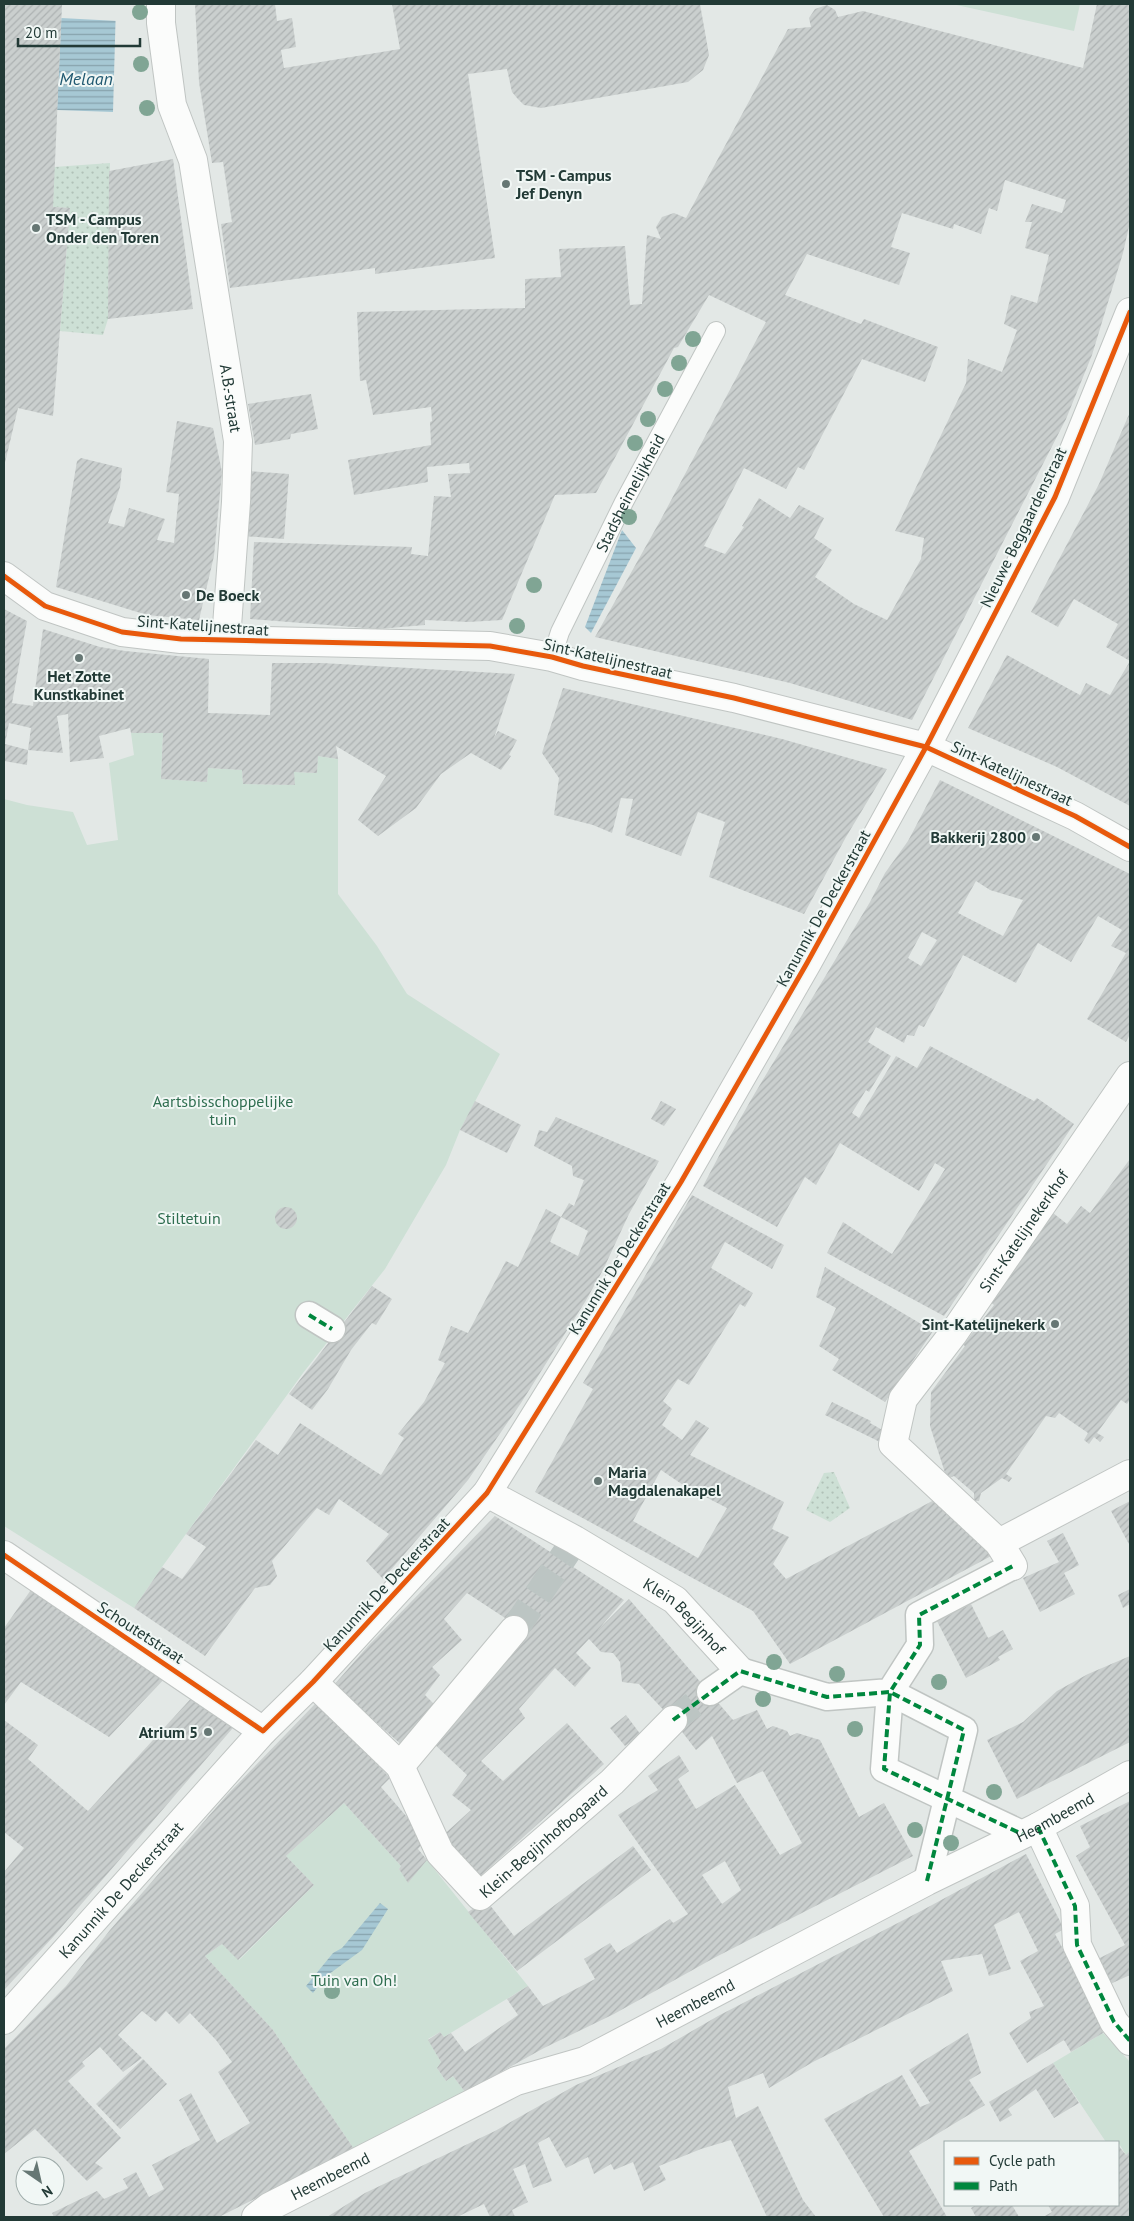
<svg xmlns="http://www.w3.org/2000/svg" width="1134" height="2221" viewBox="0 0 1134 2221" font-family="'PT Sans',sans-serif">
<style>
.grass{fill:url(#grass-dots)}
.green{fill:#cde0d5}
.water{fill:url(#water-rules)}
.pier{fill:#e3e8e6}
.building{fill:url(#building-hatch);fill-rule:evenodd}
.lines{fill:none;stroke-linecap:round;stroke-linejoin:round}
.pedestrian-tunnel{stroke:#bcc5c3;stroke-width:26;stroke-dasharray:26 13;stroke-linecap:butt}
.minor-tunnel{stroke:#bcc5c3;stroke-width:28;stroke-dasharray:28 14;stroke-linecap:butt}
.service-casing{stroke:#c0c5c3;stroke-width:20}
.pedestrian-casing{stroke:#c0c5c3;stroke-width:29}
.minor-casing{stroke:#c0c5c3;stroke-width:30}
.service{stroke:#fbfcfb;stroke-width:18}
.pedestrian{stroke:#fbfcfb;stroke-width:26}
.minor{stroke:#fbfcfb;stroke-width:28}
.quiet{stroke:#00873e;stroke-width:4;stroke-dasharray:8 4;stroke-linecap:butt}
.cycleway-casing{stroke:#f1f7f5;stroke-width:8}
.cycleway{stroke:#e8590c;stroke-width:5}
.tree{fill:#80a594}
.poi-dot{fill:#667774;stroke:#f1f7f5;stroke-width:2}
.labels{text-anchor:middle;stroke-width:4;stroke-linejoin:round;paint-order:stroke}
.poi-label{font-size:16px;font-weight:bold;fill:#223a36;stroke:#f1f7f5;text-anchor:start}
.street-label{font-size:16px;fill:#223a36;stroke:#f1f7f5}
.park-label{font-size:16px;fill:#2f6e50;stroke:#f1f7f5}
.water-label{font-size:18px;font-style:italic;fill:#215971;stroke:#f1f7f5}
</style>
<defs>
<pattern id="grass-dots" width="8" height="8" patternUnits="userSpaceOnUse" patternTransform="scale(1.25)"><rect width="8" height="8" fill="#cde0d5"/><path d="M2 2h.1M6 6h.1" fill="none" stroke="#b0c1b7" stroke-width="1.8" stroke-linecap="round"/></pattern>
<pattern id="water-rules" width="6" height="5" patternUnits="userSpaceOnUse" patternTransform="scale(1.25)"><rect width="6" height="5" fill="#a6c8d4"/><path d="M0 2.5h6" fill="none" stroke="#87a3ad"/></pattern>
<pattern id="building-hatch" width="6" height="6" patternUnits="userSpaceOnUse" patternTransform="scale(1.25)"><rect width="6" height="6" fill="#cacfce"/><path d="M-1 1l2-2M0 6l6-6M5 7l2-2" fill="none" stroke="#adb2b2"/></pattern>
</defs>
<rect width="100%" height="100%" fill="#e3e8e6"/>
<g class="grass">
<polygon points="110,163 108,319 103,335 60,331 70,208 53,207 54,167"/>
<polygon points="834,1472 850,1508 830,1522 806,1510 824,1473"/>
</g>
<g class="green">
<polygon points="952,4 1080,4 1074,31"/>
<polygon points="131,733 163,733 161,779 207,782 208,768 242,770 243,784 294,785 294,772 317,773 318,756 338,759 338,894 377,946 407,994 500,1054 460,1130 446,1165 385,1269 303,1373 162,1567 134,1608 4,1526 4,799 27,805 73,812 87,845 118,840 109,763 134,755"/>
<polygon points="344,1803 401,1866 399,1869 408,1882 427,1860 528,1986 444,2037 440,2032 428,2039 441,2062 437,2068 446,2081 453,2076 465,2092 354,2149 273,2030 205,1956 222,1944 239,1960 314,1885 286,1856"/>
<polygon points="1103,2033 1130,2062 1130,2151 1126,2155 1118,2142 1106,2142 1053,2063"/>
</g>
<g class="water">
<polygon points="62,4 116,4 113,112 57,110"/>
<polygon points="622,530 636,548 591,633 585,627"/>
<polygon points="380,1903 388,1909 362,1950 325,1977 313,1993 306,1986 333,1953 342,1948"/>
</g>
<polygon class="pier" points="62,4 118,4 118,21 61,18"/>
<g class="building">
<polygon points="4,4 62,4 53,207 70,208 53,416 18,408 4,467"/>
<polygon points="195,4 275,4 277,21 292,18 296,47 281,50 284,68 400,49 392,4 700,4 709,55 703,70 688,82 541,108 524,105 517,98 512,92 507,69 468,74 495,258 375,274 375,268 230,288 221,224 232,222 223,162 212,163 199,82"/>
<path d="M1097 4H1130V222L1123 253 1092 355 1066 419 912 720 790 683 595 637 660 521 766 322 709 295 678 347 674 348 596 493 555 495 502 620 468 622 425 620V625L378 629 250 619 254 542 412 547 411 554 428 556 434 496 451 497 448 474 470 473 469 463 427 467 428 482 354 495 348 460 431 445 430 422 432 421 431 407 373 415 366 380 360 381 357 312 525 308V279L561 277 559 249 625 246 630 305 642 304 647 235 661 239 656 227 662 217 674 213 686 218 788 29 811 27 809 18 815 9 827 5 835 10 838 17 863 11 1083 68ZM1005 180 1066 200 1062 213 1032 204 1025 222H1032L1025 248 1049 255 1037 303 1011 295 1004 324 1017 330 1002 372 968 359 966 383 895 531 924 538 921 559 887 620 854 604 815 577 832 550 814 538 824 518 799 505 790 518 759 498 742 526 744 527 725 554 704 546 744 468 786 489 798 467 804 470 862 359 925 382 938 347 864 319 861 324 785 295 807 254 899 285 910 253 891 247 902 213 953 229 954 224 981 234 989 208 997 211Z"/>
<polygon points="173,159 193,309 108,319 109,171"/>
<polygon points="311,394 318,429 291,434 290,439 255,445 248,404"/>
<polygon points="1130,412 1130,806 1057,767 968,728 1007,655 1080,695 1086,683 1110,695 1130,661 1106,647 1118,624 1074,599 1058,627 1031,612 1099,484"/>
<polygon points="177,421 213,428 222,472 214,556 199,620 147,615 56,587 77,461 81,458 122,468 120,487 108,523 124,527 129,508 165,519 157,540 174,543 179,494 166,492"/>
<polygon points="248,471 289,474 284,539 243,536"/>
<polygon points="4,609 27,621 12,703 33,706 43,629 100,647 125,651 209,659 208,713 270,715 272,663 322,663 515,674 494,738 498,731 517,740 509,755 511,756 501,770 471,753 441,774 416,808 378,836 358,820 386,776 336,746 338,759 318,756 317,773 294,772 295,785 243,784 242,770 208,768 207,782 161,779 163,733 131,733 130,728 99,736 104,758 70,762 68,714 57,716 63,753 28,750 31,728 9,723 5,744 28,750 27,765 4,761"/>
<polygon points="563,688 782,739 887,769 846,837 804,914 709,877 725,822 698,812 681,856 625,835 633,799 621,798 612,833 593,825 554,815 559,778 542,753"/>
<path d="M940 780 1130 874V1034L1126 1042 1087 1019 1126 953 1111 946 1122 930 1098 916 1071 962 1038 943 1016 983 963 955 924 1027 919 1025 914 1036 907 1035 904 1043 876 1027 868 1042 891 1056 869 1092 866 1090 852 1113 859 1118 896 1056 917 1068 930 1046 1034 1101 1037 1098 1074 1124 944 1316 827 1253 843 1222 892 1254 945 1169 935 1163 919 1191 840 1143 816 1185 805 1177 777 1227 703 1186 721 1152 755 1093 870 902 885 873 908 841ZM976 881 990 890 1023 900 1003 936 958 913ZM922 932 937 940 921 966 908 958Z"/>
<polygon points="475,1101 521,1125 507,1153 460,1130"/>
<polygon points="661,1101 676,1109 664,1126 651,1119"/>
<polygon points="556,1117 659,1161 629,1214 603,1270 585,1302 521,1403 468,1480 383,1579 366,1561 389,1534 339,1499 329,1515 317,1508 272,1561 277,1576 270,1585 255,1588 205,1656 134,1608 162,1567 182,1579 206,1547 186,1534 256,1440 278,1455 300,1423 381,1475 404,1438 398,1434 424,1402 445,1363 438,1360 451,1326 468,1333 506,1261 518,1267 546,1209 561,1217 550,1242 578,1256 588,1231 561,1217 569,1203 574,1206 584,1180 573,1176 572,1166 534,1146 539,1130 547,1132"/>
<polygon points="1130,1159 1130,1403 1129,1401 1127,1404 1121,1400 1097,1433 1104,1437 1100,1442 1094,1437 1089,1444 1084,1440 1088,1433 1059,1413 1055,1418 1046,1416 1006,1474 1012,1478 1009,1482 1002,1478 981,1493 979,1501 974,1501 974,1493 954,1476 947,1479 930,1426 931,1392 965,1346 958,1341 961,1336 967,1340 994,1305 988,1300 1053,1213 1067,1224 1081,1206 1090,1213"/>
<path d="M692 1195 784 1245 772 1269 725 1242 711 1268 753 1293 745 1307 740 1304 689 1385 678 1379 663 1401 672 1409 662 1425 682 1440 696 1420 709 1428 690 1455 784 1502 772 1529 789 1537 773 1564 786 1579 936 1499 993 1555 790 1664 753 1611 535 1492 593 1389 583 1383ZM661 1470 686 1487 727 1508 698 1558 633 1521Z"/>
<circle cx="286" cy="1218" r="11"/>
<polygon points="825,1267 933,1331 885,1402 832,1370 839,1359 819,1346 836,1308 816,1297"/>
<polygon points="372,1286 392,1299 376,1325 372,1323 351,1350 328,1389 312,1410 289,1394"/>
<polygon points="832,1402 871,1421 870,1423 886,1432 880,1442 825,1415"/>
<polygon points="1130,1501 1130,1546 1111,1511"/>
<path d="M495 1516 624 1600 597 1631 629 1599 733 1720 757 1710 767 1729 773 1726 787 1731 790 1736 797 1733 820 1740 859 1817 884 1803 913 1856 714 1958 614 2014 544 2048 465 2092 453 2076 446 2081 437 2068 441 2062 428 2040 440 2032 444 2037 451 2033 465 2052 518 2015 507 1999 528 1986 543 2006 595 1979 584 1959 610 1943 617 1953 670 1919 673 1923 688 1914 618 1815 658 1790 648 1776 679 1755 689 1771 678 1779 696 1809 735 1785 780 1855 802 1843 763 1771 737 1783 712 1736 696 1750 673 1720 639 1684 622 1682 620 1662 613 1653 601 1652 589 1639 576 1653 591 1668 575 1687 555 1668 519 1709 525 1718 481 1761 503 1781 567 1723 604 1764 476 1880 439 1839 471 1810 452 1795 467 1775 431 1741 511 1622 467 1593 444 1619 462 1640 432 1667 440 1675 425 1695 438 1708 404 1747 334 1685 368 1646ZM725 1861 741 1890 722 1904 702 1875Z"/>
<polygon points="1063,1533 1079,1565 1064,1573 1075,1594 1040,1612 1023,1578 1059,1562 1047,1541"/>
<polygon points="33,1587 167,1676 109,1737 21,1682 4,1705 4,1628"/>
<polygon points="1130,1589 1130,1604 1123,1608 1118,1595"/>
<polygon points="971,1604 988,1638 1003,1630 1013,1649 998,1657 1000,1660 966,1678 937,1621"/>
<polygon points="1130,1656 1130,1742 1017,1799 987,1740 1023,1722 1057,1691 1088,1674"/>
<polygon points="196,1693 238,1722 54,1936 4,1990 4,1872 24,1848 4,1832 4,1720 38,1745 28,1759 88,1811"/>
<polygon points="317,1702 390,1778 381,1787 426,1839 418,1849 427,1860 408,1883 399,1869 401,1866 344,1803 286,1856 314,1885 238,1960 222,1944 205,1956 273,2030 354,2149 219,2217 54,2217 52,2213 97,2191 104,2199 128,2188 123,2179 136,2172 149,2197 164,2189 152,2165 200,2140 179,2100 191,2093 217,2143 250,2123 218,2072 232,2062 216,2040 190,2013 179,2024 166,2011 156,2022 142,2011 118,2035 142,2058 123,2072 100,2047 82,2062 85,2066 68,2081 121,2138 95,2163 103,2168 87,2181 35,2129 4,2154 4,2049 66,1986 110,1930 227,1795"/>
<polygon points="626,1715 641,1735 625,1746 610,1728"/>
<polygon points="1130,1801 1130,1975 1108,1985 1096,1960 1125,1945 1076,1856 1090,1847 1080,1826"/>
<polygon points="633,1846 651,1870 517,1971 468,1912 486,1900 514,1936"/>
<polygon points="1026,1854 1064,1929 1055,1934 1082,1985 1103,2033 1071,2052 1064,2040 1027,2063 1009,2033 1031,2018 1029,2012 1044,2006 1020,1961 1038,1951 1019,1912 994,1925 1011,1969 989,1976 982,1954 941,1961 953,1991 813,2062 769,2088 763,2073 728,2087 736,2118 758,2106 803,2200 816,2217 767,2217 731,2140 701,2149 659,2166 666,2180 644,2191 633,2162 614,2170 611,2164 594,2174 588,2157 566,2168 549,2137 538,2143 552,2181 533,2188 525,2164 513,2169 528,2202 512,2210 515,2217 490,2217 484,2204 457,2217 327,2217 365,2193 495,2131 576,2085 661,2049 718,2016 921,1911"/>
<polygon points="968,2033 981,2073 969,2080 985,2105 909,2151 947,2217 884,2217 824,2119 902,2075 920,2107 930,2103 909,2070"/>
<polygon points="143,2059 167,2084 120,2129 96,2104"/>
<polygon points="1053,2063 1079,2103 1054,2118 1036,2089 1008,2109 1012,2115 1000,2122 989,2102"/>
<polygon points="1118,2145 1126,2155 1130,2151 1130,2217 1043,2217 1052,2212 1048,2205 1118,2205"/>
<polygon points="976,2205 1012,2205 1019,2217 976,2217 971,2208"/>
</g>
<g class="lines">
<polyline class="pedestrian-tunnel" points="673,1720 710,1692"/>
<polyline class="minor-tunnel" points="514,1630 575,1540"/>
<defs>
<g id="service">
<path id="s1" d="M552 657 560 632 624 502 716 331"/>
</g>
<g id="pedestrian">
<polyline points="309,1315 332,1329"/>
<polyline points="710,1692 740,1671 827,1697 890,1692 920,1645 919,1615 1013,1566"/>
<polyline points="927,1881 964,1730 890,1692 884,1769 1022,1834"/>
</g>
<g id="minor">
<path id="s2" d="M161 4V23L172 105 193 160 238 441 236 502 226 640"/>
<polyline points="4,576 45,606 122,632 181,639 226,640 490,646 552,657 583,666 734,698 926,747 1075,816 1130,847"/>
<path id="s3" d="M487 1493 575 1540 675 1600 740 1671"/>
<path id="s4" d="M999 1543 893 1444 903 1399 953 1334 1130 1076"/>
<path d="M4 1555C90 1614 177 1672 263 1731"/>
<polyline points="1013,1566 999,1543 1130,1474"/>
<path id="s5" d="M313 1682 400 1766 440 1853 480 1896 612 1782 673 1720"/>
<polyline points="400,1766 514,1630"/>
<polyline points="1038,1827 1075,1906 1077,1945 1114,2022 1130,2041"/>
<path id="s6" d="M4 2020 263 1731 313 1682 487 1493 681 1182 807 963 926 747 1055 497 1130 312"/>
<path id="s7" d="M256 2217 269 2207 516 2081 585 2061 927 1881 1038 1827 1130 1775"/>
</g>
</defs>
<use href="#service" class="service-casing"/>
<use href="#pedestrian" class="pedestrian-casing"/>
<use href="#minor" class="minor-casing"/>
<use href="#service" class="service"/>
<use href="#pedestrian" class="pedestrian"/>
<use href="#minor" class="minor"/>
<g class="quiet">
<polyline points="309,1315 332,1329"/>
<polyline points="673,1720 740,1671 827,1697 890,1692 920,1645 919,1615 1013,1566"/>
<polyline points="1038,1827 1075,1906 1077,1945 1114,2022 1130,2041"/>
<polyline points="927,1881 964,1730 890,1692 884,1769 1022,1834"/>
</g>
<defs>
<g id="cycleway">
<polyline points="4,576 45,606 122,632 181,639 226,640 490,646 552,657 583,666 734,698 926,747 1075,816 1130,847"/>
<path d="M4 1555C90 1614 177 1672 263 1731L313 1682 487 1493 681 1182 807 963 926 747 1055 497 1130 312"/>
</g>
</defs>
<use href="#cycleway" class="cycleway-casing"/>
<use href="#cycleway" class="cycleway"/>
</g>
<g class="tree">
<circle cx="140" cy="12" r="8"/>
<circle cx="141" cy="64" r="8"/>
<circle cx="147" cy="108" r="8"/>
<circle cx="693" cy="339" r="8"/>
<circle cx="679" cy="363" r="8"/>
<circle cx="665" cy="389" r="8"/>
<circle cx="648" cy="419" r="8"/>
<circle cx="635" cy="443" r="8"/>
<circle cx="629" cy="517" r="8"/>
<circle cx="534" cy="585" r="8"/>
<circle cx="517" cy="626" r="8"/>
<circle cx="774" cy="1662" r="8"/>
<circle cx="837" cy="1674" r="8"/>
<circle cx="939" cy="1682" r="8"/>
<circle cx="763" cy="1699" r="8"/>
<circle cx="855" cy="1729" r="8"/>
<circle cx="994" cy="1792" r="8"/>
<circle cx="915" cy="1830" r="8"/>
<circle cx="951" cy="1843" r="8"/>
<circle cx="332" cy="1991" r="8"/>
</g>
<g class="poi-dot">
<circle cx="506" cy="184" r="5"/>
<circle cx="36" cy="228" r="5"/>
<circle cx="186" cy="595" r="5"/>
<circle cx="79" cy="658" r="5"/>
<circle cx="1036" cy="837" r="5"/>
<circle cx="1055" cy="1324" r="5"/>
<circle cx="598" cy="1481" r="5"/>
<circle cx="208" cy="1732" r="5"/>
</g>
<g class="labels">
<g class="poi-label">
<text x="516" y="181">TSM - Campus<tspan x="516" dy="18">Jef Denyn</tspan></text>
<text x="46" y="225">TSM - Campus<tspan x="46" dy="18">Onder den Toren</tspan></text>
<text x="196" y="601">De Boeck</text>
<text x="79" y="682" text-anchor="middle">Het Zotte<tspan x="79" dy="18">Kunstkabinet</tspan></text>
<text x="1026" y="843" text-anchor="end">Bakkerij 2800</text>
<text x="1045" y="1330" text-anchor="end">Sint-Katelijnekerk</text>
<text x="608" y="1478">Maria<tspan x="608" dy="18">Magdalenakapel</tspan></text>
<text x="198" y="1738" text-anchor="end">Atrium 5</text>
</g>
<g class="street-label">
<text dy="6" stroke="none"><textPath href="#s2" startOffset="402">A.B.-straat</textPath></text>
<text dy="6" stroke="none"><textPath href="#s1" startOffset="182">Stadsheimelijkheid</textPath></text>
<text transform="translate(1023 527) rotate(-64)" y="6">Nieuwe Beggaardenstraat</text>
<text transform="translate(203 625) rotate(4)" y="6">Sint-Katelijnestraat</text>
<text transform="translate(608 658) rotate(13)" y="6">Sint-Katelijnestraat</text>
<text transform="translate(1012 773) rotate(25)" y="6">Sint-Katelijnestraat</text>
<text transform="translate(823 908) rotate(-61)" y="6">Kanunnik De Deckerstraat</text>
<text dy="6" stroke="none"><textPath href="#s4" startOffset="398">Sint-Katelijnekerkhof</textPath></text>
<text transform="translate(619 1258) rotate(-58)" y="6">Kanunnik De Deckerstraat</text>
<text transform="translate(386 1584) rotate(-47)" y="6">Kanunnik De Deckerstraat</text>
<text dy="6" stroke="none"><textPath href="#s3" startOffset="234">Klein Begijnhof</textPath></text>
<text transform="translate(141 1632) rotate(33)" y="6">Schoutetstraat</text>
<text dy="6" stroke="none"><textPath href="#s7" startOffset="895">Heembeemd</textPath></text>
<text dy="6" stroke="none"><textPath href="#s5" startOffset="359">Klein-Begijnhofbogaard</textPath></text>
<text dy="6" stroke="none"><textPath href="#s6" startOffset="175">Kanunnik De Deckerstraat</textPath></text>
<text dy="6" stroke="none"><textPath href="#s7" startOffset="490">Heembeemd</textPath></text>
<text dy="6" stroke="none"><textPath href="#s7" startOffset="85">Heembeemd</textPath></text>
</g>
<g class="park-label">
<text x="223" y="1107">Aartsbisschoppelijke<tspan x="223" dy="18">tuin</tspan></text>
<text x="189" y="1224">Stiltetuin</text>
<text x="354" y="1986">Tuin van Oh!</text>
</g>
<g class="water-label">
<text x="86" y="85">Melaan</text>
</g>
</g>
<rect width="1134" height="2221" fill="none" stroke="#223a36" stroke-width="10"/>
<rect x="944" y="2141" width="175" height="65" fill="#f1f7f5" stroke="#9eaba9"/>
<rect x="954" y="2157" width="25" height="8" fill="#e8590c" stroke="#9eaba9"/>
<text x="989" y="2166" font-size="15" fill="#223a36">Cycle path</text>
<rect x="954" y="2182" width="25" height="8" fill="#00873e" stroke="#9eaba9"/>
<text x="989" y="2191" font-size="15" fill="#223a36">Path</text>
<g transform="translate(40 2181) rotate(146)"><circle r="24" fill="#f1f7f5" stroke="#9eaba9"/>
<path d="M0-4L9 19L0 12L-9 19Z" fill="#667774"/>
<text y="-8" font-size="14" font-weight="bold" text-anchor="middle" fill="#223a36">N</text>
</g>
<path d="M18 38v8h122v-8" fill="none" stroke="#223a36" stroke-width="2.5"/>
<text x="25" y="38" font-size="15" fill="#223a36" stroke="#f1f7f5" stroke-width="4" paint-order="stroke">20 m</text>
</svg>
